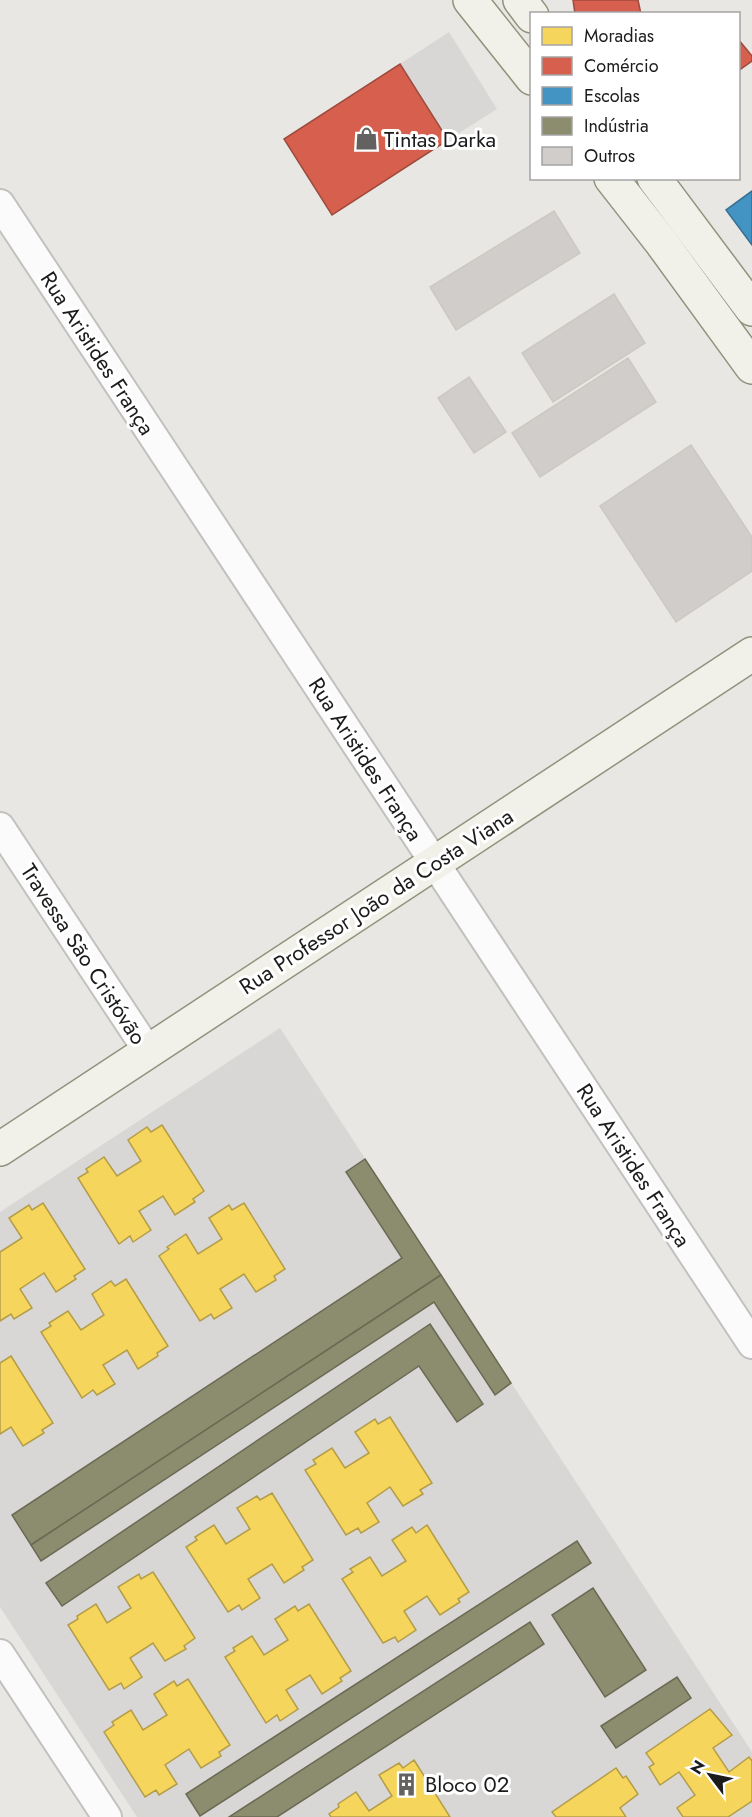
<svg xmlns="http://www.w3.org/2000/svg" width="752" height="1817" viewBox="0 0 752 1817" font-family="Jost,sans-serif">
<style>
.residential{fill:#d8d7d5}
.homes{fill:#f6d55c;stroke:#b49d48;stroke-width:1.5}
.shops{fill:#d6604d;stroke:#9e4b3e;stroke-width:1.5}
.schools{fill:#4393c3;stroke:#376f91;stroke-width:1.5}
.industry{fill:#8c8c6e;stroke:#6a6a55;stroke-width:1.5}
.building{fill:#d0cdca;stroke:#ccc8c4;stroke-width:1.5}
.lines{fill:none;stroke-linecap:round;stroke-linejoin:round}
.street-casing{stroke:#c2c1bf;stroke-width:32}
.secondary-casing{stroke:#90927c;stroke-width:36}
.street{stroke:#fcfbfb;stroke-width:28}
.secondary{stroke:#f2f1e9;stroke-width:33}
.labels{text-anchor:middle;stroke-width:6;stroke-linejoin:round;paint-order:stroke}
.poi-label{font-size:22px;fill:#1b1b1b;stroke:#fff;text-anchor:start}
.street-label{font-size:22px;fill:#1b1b1b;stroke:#fff}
</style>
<rect width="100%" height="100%" fill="#e9e7e3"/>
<g class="residential">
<polygon points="449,32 497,109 448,140 400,64"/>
<polygon points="280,1028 752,1752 752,1817 137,1817 0,1607 0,1212"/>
</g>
<g class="homes">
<polygon points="162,1125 204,1191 193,1199 195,1202 175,1215 163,1196 139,1211 151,1230 133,1242 130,1236 119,1244 78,1178 88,1172 86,1169 104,1157 117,1176 141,1161 128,1140 147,1127 151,1132"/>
<polygon points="43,1203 85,1269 74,1276 76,1279 56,1292 44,1273 20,1289 32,1308 14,1319 11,1314 0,1321 0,1252 22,1238 9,1218 29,1205 32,1210"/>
<polygon points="244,1203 285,1269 274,1276 276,1280 256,1292 244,1274 220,1289 232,1308 214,1319 211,1314 200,1321 159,1256 169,1249 167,1247 186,1234 198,1254 222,1239 209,1218 229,1205 232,1210"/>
<polygon points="126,1279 168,1346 157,1353 158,1356 138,1369 127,1350 103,1365 115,1384 97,1395 93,1390 82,1398 41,1332 51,1326 49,1323 68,1311 81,1330 104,1315 92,1294 111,1281 115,1286"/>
<polygon points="11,1356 53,1423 42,1430 44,1433 23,1446 11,1427 0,1434 0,1363"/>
<polygon points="390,1417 432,1483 420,1490 423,1494 403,1506 390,1487 367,1503 379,1522 361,1533 358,1528 346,1535 305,1470 316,1464 313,1460 332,1448 345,1468 369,1453 355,1432 375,1419 378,1424"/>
<polygon points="272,1493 313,1560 302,1567 304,1570 284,1583 272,1564 248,1579 260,1598 242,1610 239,1605 228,1612 186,1547 197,1540 195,1537 214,1525 226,1544 250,1529 237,1508 257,1496 260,1500"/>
<polygon points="427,1525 469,1592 458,1599 460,1602 440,1615 427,1596 404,1611 416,1630 398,1642 395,1637 383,1643 342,1579 353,1572 350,1569 370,1557 382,1576 406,1561 392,1540 412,1527 416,1533"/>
<polygon points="153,1572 195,1638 184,1646 186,1649 165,1661 153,1643 130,1658 142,1677 124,1689 121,1683 109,1690 68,1625 78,1619 77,1616 96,1604 107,1623 131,1608 118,1587 139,1574 141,1579"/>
<polygon points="309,1604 351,1671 340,1678 342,1681 322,1694 310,1675 286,1690 298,1709 280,1721 277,1715 266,1723 225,1657 235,1651 233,1648 252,1636 264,1655 288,1640 275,1619 295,1606 298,1611"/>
<polygon points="188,1679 230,1745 219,1752 221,1756 201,1768 189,1749 165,1765 177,1784 159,1795 156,1790 145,1797 104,1732 114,1725 112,1722 131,1710 143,1730 167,1715 154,1694 174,1681 177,1686"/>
<polygon points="710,1709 732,1735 713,1748 729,1772 749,1757 752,1761 752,1801 728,1817 683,1817 677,1808 695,1795 679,1772 660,1785 649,1767 654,1764 646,1753"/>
<polygon points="414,1760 450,1817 331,1817 329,1814 339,1807 338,1804 356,1792 369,1811 392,1796 379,1775 399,1763 403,1768"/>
<polygon points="616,1768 623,1778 626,1776 638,1794 620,1808 626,1817 556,1817 552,1812"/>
</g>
<g class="shops">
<polygon points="573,0 638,0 641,14 575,14"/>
<polygon points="738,39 752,56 752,61 738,71"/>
<polygon points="400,64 448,140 332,215 284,139"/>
</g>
<polygon class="schools" points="752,191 752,245 726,210"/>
<g class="industry">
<polygon points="365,1159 441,1275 31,1545 12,1515 402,1258 346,1172"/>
<polygon points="441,1275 511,1383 495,1395 434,1302 41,1561 31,1545"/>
<polygon points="430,1324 483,1404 457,1422 419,1366 62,1606 46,1583"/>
<polygon points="577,1541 591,1563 200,1816 186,1794"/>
<polygon points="593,1588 646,1670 605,1697 552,1615"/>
<polygon points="530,1622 544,1644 277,1817 229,1817"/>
<polygon points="677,1677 691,1698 616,1748 601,1726"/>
</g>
<g class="building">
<polygon points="554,211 580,253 456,330 430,287"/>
<polygon points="614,294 645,343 553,402 522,353"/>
<polygon points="628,358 656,402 540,477 512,433"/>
<polygon points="469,377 506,432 474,453 438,398"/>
<polygon points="691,445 752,537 752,571 676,622 600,506"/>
</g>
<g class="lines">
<defs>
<g id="street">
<polyline points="0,204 752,1344"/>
<polyline points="0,827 148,1051"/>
<polyline points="0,1654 107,1817"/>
</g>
<g id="secondary">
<polyline points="470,0 532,78"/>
<polyline points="520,0 532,16"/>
<polyline points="611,178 661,242 752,367"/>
<polyline points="654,178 752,309"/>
<polyline points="0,1149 752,654"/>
</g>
</defs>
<use href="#street" class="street-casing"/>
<use href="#secondary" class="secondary-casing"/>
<use href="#street" class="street"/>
<use href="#secondary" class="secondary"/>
</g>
<defs>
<symbol id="shop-bare" viewBox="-9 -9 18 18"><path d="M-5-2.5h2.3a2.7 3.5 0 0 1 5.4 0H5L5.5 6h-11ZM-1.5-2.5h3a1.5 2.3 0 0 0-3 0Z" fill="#636261" stroke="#fff" stroke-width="2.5" paint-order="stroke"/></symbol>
<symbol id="building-bare" viewBox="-9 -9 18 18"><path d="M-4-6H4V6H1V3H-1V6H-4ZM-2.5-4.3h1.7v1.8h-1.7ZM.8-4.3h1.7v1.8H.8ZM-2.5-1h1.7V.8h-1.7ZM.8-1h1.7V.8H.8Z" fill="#636261" stroke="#fff" stroke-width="2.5" paint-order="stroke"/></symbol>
</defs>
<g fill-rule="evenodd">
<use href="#shop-bare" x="350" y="122" width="33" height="33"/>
<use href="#building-bare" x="390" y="1768" width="33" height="33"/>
</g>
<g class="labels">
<g class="poi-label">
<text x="384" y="147">Tintas Darka</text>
<text x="425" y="1792">Bloco 02</text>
</g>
<g class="street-label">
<text transform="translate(98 353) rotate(57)" y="8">Rua Aristides França</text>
<text transform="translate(366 759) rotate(57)" y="8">Rua Aristides França</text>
<text transform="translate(376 901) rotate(-33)" y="8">Rua Professor João da Costa Viana</text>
<text transform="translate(84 954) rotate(57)" y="8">Travessa São Cristóvão</text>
<text transform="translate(634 1165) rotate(57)" y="8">Rua Aristides França</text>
</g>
</g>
<rect x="530" y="12" width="210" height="168" fill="#ffffff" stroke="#a4a4a4" stroke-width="1.5"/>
<rect x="542" y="27" width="30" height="18" fill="#f6d55c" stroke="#a4a4a4" stroke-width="1.5"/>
<text x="584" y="42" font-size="18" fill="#1b1b1b">Moradias</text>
<rect x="542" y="57" width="30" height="18" fill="#d6604d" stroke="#a4a4a4" stroke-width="1.5"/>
<text x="584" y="72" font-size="18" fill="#1b1b1b">Comércio</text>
<rect x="542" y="87" width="30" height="18" fill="#4393c3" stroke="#a4a4a4" stroke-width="1.5"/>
<text x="584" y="102" font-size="18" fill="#1b1b1b">Escolas</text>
<rect x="542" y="117" width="30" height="18" fill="#8c8c6e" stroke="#a4a4a4" stroke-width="1.5"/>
<text x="584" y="132" font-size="18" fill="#1b1b1b">Indústria</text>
<rect x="542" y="147" width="30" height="18" fill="#d0cdca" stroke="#a4a4a4" stroke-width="1.5"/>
<text x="584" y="162" font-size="18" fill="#1b1b1b">Outros</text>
<g transform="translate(710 1775) rotate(302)" stroke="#ffffff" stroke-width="4.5" paint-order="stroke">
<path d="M0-4.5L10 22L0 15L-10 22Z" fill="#1b1b1b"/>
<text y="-9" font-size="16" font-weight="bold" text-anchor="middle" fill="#1b1b1b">N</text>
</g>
</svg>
